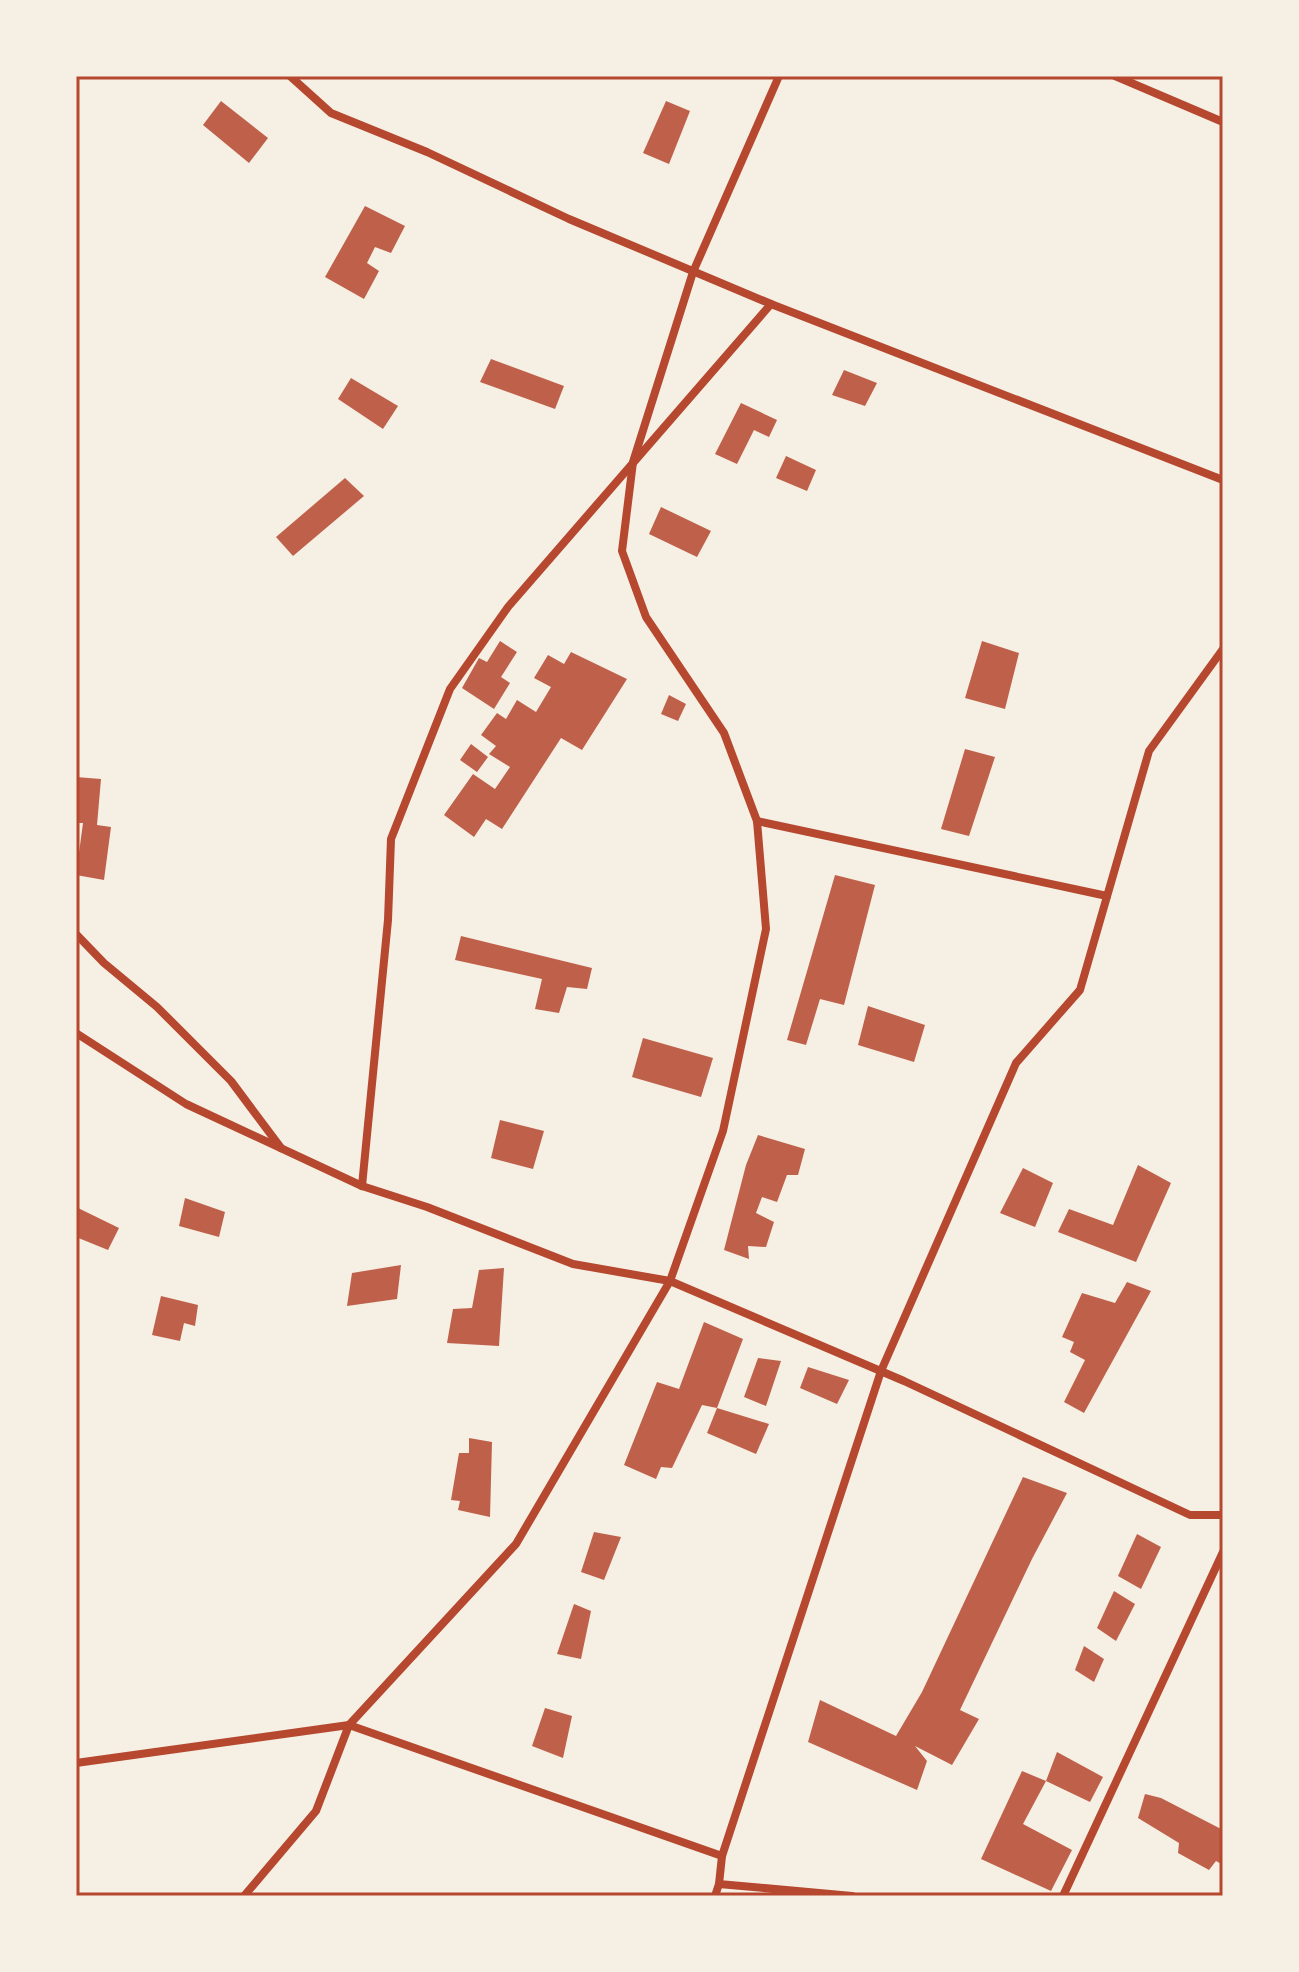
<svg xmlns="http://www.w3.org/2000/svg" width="1299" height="1972" viewBox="0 0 1299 1972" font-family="'Public Sans',sans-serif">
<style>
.building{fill:#bf614a}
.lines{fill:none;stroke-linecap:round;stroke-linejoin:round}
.minor{stroke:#b5482f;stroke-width:8}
.neatline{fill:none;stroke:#b5482f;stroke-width:3}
</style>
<rect width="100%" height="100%" fill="#f6efe4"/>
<g class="building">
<polygon points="221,101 268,138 249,163 203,125"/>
<polygon points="666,101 690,111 669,164 643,153"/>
<polygon points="365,206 405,226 391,253 375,247 367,263 379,271 364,299 325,277"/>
<polygon points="491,359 564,386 555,409 480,382"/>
<polygon points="844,370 877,383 865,406 832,395"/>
<polygon points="351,378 398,406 383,429 338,399"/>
<polygon points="741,403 777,420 769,437 754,430 737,464 715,454"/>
<polygon points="786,456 816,470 807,491 776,478"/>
<polygon points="345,478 364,496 293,556 276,537"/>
<polygon points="661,507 711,531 697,557 649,534"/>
<polygon points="500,641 517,652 501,677 510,683 494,709 462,688 479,658 487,662"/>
<polygon points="982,641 1019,653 1005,709 965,698"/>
<polygon points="571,652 627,679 582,750 561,738 502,829 486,819 474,837 444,815 473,774 495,789 510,767 489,754 496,746 481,735 497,713 506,719 517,700 536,712 551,687 534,678 548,655 564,664"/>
<polygon points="669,695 686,704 678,721 661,714"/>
<polygon points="471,744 488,757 477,772 460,760"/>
<polygon points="965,749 995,757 969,836 941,829"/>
<polygon points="76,777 101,779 97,825 111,827 104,880 76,875 83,823 76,823"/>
<polygon points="835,875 875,885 844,1005 820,999 806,1045 787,1040"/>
<polygon points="461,936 592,968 587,989 567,987 559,1013 535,1009 542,979 455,960"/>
<polygon points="868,1006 925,1025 914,1062 858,1045"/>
<polygon points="643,1038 713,1058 701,1097 632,1077"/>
<polygon points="500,1120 544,1131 533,1169 491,1158"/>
<polygon points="758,1135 805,1149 798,1175 787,1175 777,1202 762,1197 756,1213 774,1222 766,1247 748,1246 749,1259 724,1250 746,1165"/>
<polygon points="1138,1165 1171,1183 1136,1262 1058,1232 1069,1209 1113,1225"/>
<polygon points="1023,1168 1053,1183 1035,1227 1000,1213"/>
<polygon points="185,1198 225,1212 219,1237 179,1226"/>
<polygon points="76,1207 119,1228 108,1250 76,1237"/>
<polygon points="401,1265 397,1299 347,1306 352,1273"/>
<polygon points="504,1268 499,1346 447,1343 453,1309 472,1308 479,1270"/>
<polygon points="1127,1282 1151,1291 1084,1413 1064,1402 1085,1360 1070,1352 1074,1342 1062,1337 1082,1293 1115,1303"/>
<polygon points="161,1296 198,1305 195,1326 184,1323 180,1341 152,1335"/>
<polygon points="704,1322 743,1339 717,1408 702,1405 672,1468 661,1467 656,1479 624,1465 657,1382 679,1389"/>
<polygon points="758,1358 781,1361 766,1406 744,1397"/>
<polygon points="808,1367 849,1380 837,1404 800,1388"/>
<polygon points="717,1408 769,1424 756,1454 707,1433"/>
<polygon points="469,1438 492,1442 490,1517 458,1510 460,1501 451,1500 459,1453 469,1453"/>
<polygon points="1023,1477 1067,1493 1032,1559 960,1710 979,1719 952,1765 915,1746 927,1761 917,1790 808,1742 820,1700 896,1736 922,1692"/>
<polygon points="594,1532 621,1537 604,1580 581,1572"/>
<polygon points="1137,1534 1161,1547 1141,1589 1118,1576"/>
<polygon points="1114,1591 1135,1604 1116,1641 1097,1628"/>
<polygon points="574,1604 591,1611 581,1659 557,1654"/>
<polygon points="1084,1646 1104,1659 1094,1682 1075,1670"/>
<polygon points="545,1708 572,1716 563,1758 532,1746"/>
<polygon points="1057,1752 1103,1777 1090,1802 1046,1781 1023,1824 1072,1850 1051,1891 981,1859 1022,1771 1046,1781"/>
<polygon points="1145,1794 1161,1798 1223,1830 1223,1865 1216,1861 1209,1870 1178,1853 1179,1843 1138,1818"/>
</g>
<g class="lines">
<g class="minor">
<polyline points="290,76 331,113 427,152 569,219 771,304 1223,480"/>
<polyline points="1115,76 1223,122"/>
<polyline points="771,304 508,607 450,689 391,839 388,920 362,1186 427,1207 573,1264 670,1281 904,1381 1190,1515 1223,1515"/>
<polyline points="757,821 1107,896"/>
<polyline points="76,934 104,963 157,1007 231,1081 281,1148"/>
<polyline points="76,1033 186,1104 362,1186"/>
<polyline points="76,1763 349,1725 722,1856"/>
<polyline points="244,1896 316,1811 349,1725 516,1544 670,1281 723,1131 766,929 757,821 724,733 646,617 622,551 633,462 693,272 779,76"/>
<polyline points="715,1896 719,1884"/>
<polyline points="852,1896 719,1884 722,1856 881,1371 1016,1063 1080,990 1149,751 1223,649"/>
<polyline points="1063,1896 1223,1552"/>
</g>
</g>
<rect width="1299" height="1972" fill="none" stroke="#f6efe4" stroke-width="156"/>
<rect x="78" y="78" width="1143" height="1816" class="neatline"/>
</svg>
